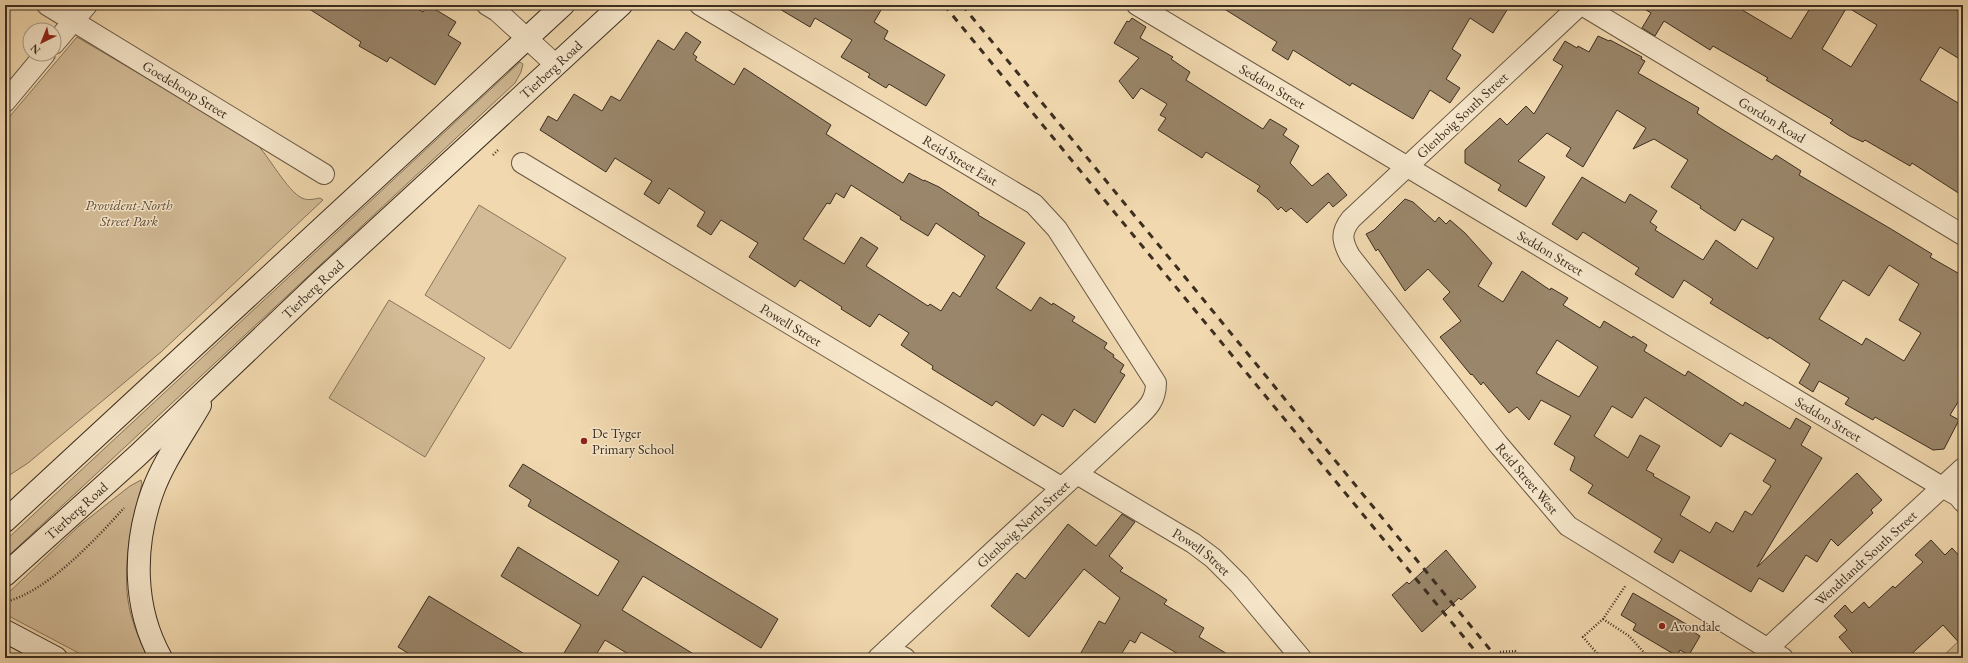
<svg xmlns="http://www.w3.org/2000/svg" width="1968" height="663" viewBox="0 0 1968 663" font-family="'EB Garamond',serif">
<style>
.green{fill:#d2bb96;stroke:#87745b}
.building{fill:#9a866a;stroke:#3c2e20;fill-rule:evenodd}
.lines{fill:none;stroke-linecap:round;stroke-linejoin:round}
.minor-casing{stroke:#695844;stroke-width:22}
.secondary-casing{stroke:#3c2e20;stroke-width:24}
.path{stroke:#3c2e20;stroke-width:2.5;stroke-dasharray:1 2;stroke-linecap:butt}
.minor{stroke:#f6e6ca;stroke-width:20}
.secondary{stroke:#f6e6ca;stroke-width:22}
.rail{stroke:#3c2e20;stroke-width:3;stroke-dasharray:7 7;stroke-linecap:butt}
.poi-dot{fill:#8f2418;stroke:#f6e6ca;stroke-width:1.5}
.labels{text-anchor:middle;stroke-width:3;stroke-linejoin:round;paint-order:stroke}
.street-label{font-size:14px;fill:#3c2e20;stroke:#f6e6ca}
.park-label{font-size:14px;font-style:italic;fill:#5a4a38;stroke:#f6e6ca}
.poi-label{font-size:14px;fill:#3c2e20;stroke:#f6e6ca;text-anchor:start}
</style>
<rect width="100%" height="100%" fill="#f1d8ae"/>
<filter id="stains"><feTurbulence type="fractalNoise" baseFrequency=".005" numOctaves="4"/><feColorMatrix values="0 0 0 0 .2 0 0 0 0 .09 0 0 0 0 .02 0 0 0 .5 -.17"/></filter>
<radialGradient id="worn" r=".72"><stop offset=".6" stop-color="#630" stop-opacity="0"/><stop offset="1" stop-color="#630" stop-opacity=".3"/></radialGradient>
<g class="green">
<path d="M77 37 255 142C269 156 287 191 302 198 308 201 314 199 320 198L323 200 161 352 28 463 5 478V122Z"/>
<polygon points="520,62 523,64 521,72 515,83 5,559 5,541"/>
<polygon points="479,205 566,258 510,349 425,295"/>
<polygon points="389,300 485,358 425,457 329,398"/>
<path d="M141 480 142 484C131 522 120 575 131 615 135 630 141 644 148 658H88L5 614V596L79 526 130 486Z"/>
<polygon points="1963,637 1963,658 1941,658"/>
</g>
<g class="building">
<polygon points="303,5 411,5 423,12 428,5 456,22 448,35 461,43 435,85 390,57 387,62 359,46 361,42"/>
<polygon points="773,5 884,5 874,22 888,31 884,39 945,75 926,106 889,84 886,88 868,77 870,74 841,57 852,40 815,18 810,27"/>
<polygon points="1218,5 1510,5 1493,33 1470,18 1452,49 1461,55 1446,79 1460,88 1450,103 1430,90 1413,119 1352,83 1350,86 1293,50 1288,60 1272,50 1277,42"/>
<path d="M1638 5H1734L1791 39 1812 5H1949L1963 14V61L1940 47 1920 80 1963 106V196L1912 163 1910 166 1865 140 1863 142 1850 136 1830 123 1833 120 1766 80 1768 78 1713 46 1710 50 1664 21 1655 36 1642 28 1651 13ZM1847 7 1877 25 1851 67 1822 49Z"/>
<polygon points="1132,18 1146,27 1140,38 1173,57 1171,59 1190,72 1186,80 1263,129 1270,119 1287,129 1283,135 1299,146 1290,163 1312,186 1328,173 1347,195 1333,207 1329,202 1307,223 1291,208 1286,212 1281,207 1278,210 1268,199 1257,191 1260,186 1206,152 1202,158 1158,130 1166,118 1160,115 1167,104 1141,88 1133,99 1119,81 1139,58 1114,43 1127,21 1129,22"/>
<path d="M686 32 701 42 693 54 697 57 695 60 734 85 744 68 831 125 826 134 903 183 909 173 924 181V180L939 187 979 213 978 215 1025 243 996 288 1031 311 1040 297 1052 305 1053 303 1075 317 1072 321 1107 343 1104 348 1114 355 1113 357 1124 365 1120 372 1125 375 1095 423 1074 409 1063 427 1042 414 1034 426 996 401 992 406 932 369 933 366 901 345 909 333 879 314 870 327 841 309 842 307 800 280 795 287 749 257 758 243 721 220 711 235 697 226 705 212 669 188 659 204 644 194 652 181 615 158 606 172 540 130 548 116 557 121 574 94 602 111 611 96 620 101 658 40 674 50ZM851 185 901 217 900 219 928 236 936 223 985 256 960 297 953 292 941 311 930 304 928 306 866 266 878 248 861 237 844 264 803 239 827 203 830 204 836 193 844 198Z"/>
<path d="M1598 36 1609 41 1610 40 1642 57 1641 59 1645 61 1638 73 1699 108 1697 113 1715 125 1772 160 1776 155 1801 171 1799 175 1891 229 1932 254 1930 257 1963 276V394L1950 415 1959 420 1944 449 1933 450 1875 417 1873 420 1845 404 1849 398 1819 381 1813 392 1799 383 1810 364 1769 337 1768 339 1710 303 1713 299 1684 280 1673 298 1635 274 1639 268 1583 232 1577 240 1552 224 1582 177 1625 203 1630 194 1657 211 1650 222 1657 227 1655 230 1703 260 1716 240 1757 269 1774 238 1742 219 1735 231 1700 208 1701 206 1671 187 1688 160 1654 139 1633 149 1646 128 1617 110 1583 167 1566 156 1571 148 1547 133 1518 161 1545 177 1526 207 1498 190 1501 185 1465 163V150L1500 118 1507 125 1526 106 1534 114 1563 66 1553 60 1565 41 1577 48 1578 46 1589 52ZM1889 265 1919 284 1899 320 1921 333 1904 361 1866 338 1862 345 1819 319 1843 280 1869 296Z"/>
<path d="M1405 199 1413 202 1435 222 1439 217 1446 224 1450 220 1465 233 1492 263 1478 286 1503 302 1522 271 1550 290 1551 288 1568 298 1563 305 1600 328 1604 321 1632 338 1633 336 1647 345 1644 351 1685 376 1688 371 1743 406 1745 402 1790 429 1796 418 1811 427 1801 445 1822 458 1757 567 1857 473 1882 500 1871 510 1873 513 1838 546 1831 539 1817 562 1806 555 1783 592 1759 578 1751 592 1680 550 1673 563 1654 552 1662 539 1588 493 1593 485 1570 470 1575 457 1554 444 1571 416 1541 400 1529 420 1517 407 1509 413 1483 382 1481 385 1472 374 1471 375 1440 337 1461 321 1443 299 1450 292 1428 269 1405 291 1378 249 1376 251 1366 234 1374 230ZM1557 340 1598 367 1579 397 1536 373ZM1645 397 1721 447 1730 433 1776 460 1763 481 1771 486 1752 515 1745 511 1733 532 1716 522 1710 533 1680 515 1690 497 1653 476 1654 474 1646 470 1660 446 1640 435 1628 458 1594 436 1612 406 1632 418Z"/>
<polygon points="523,464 778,619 761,648 643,576 622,610 700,658 635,658 605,640 594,658 561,658 581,625 501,576 518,547 598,596 619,561 528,506 531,500 509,486"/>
<polygon points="1122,514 1135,522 1109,556 1123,568 1120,571 1167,600 1164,604 1204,628 1199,637 1234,658 1185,658 1141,632 1135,643 1130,640 1119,658 1078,658 1099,621 1105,624 1120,598 1084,569 1029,637 991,606 1017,573 1025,579 1068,524 1096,546"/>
<polygon points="1931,540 1945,555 1952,548 1963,560 1963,647 1943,625 1907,658 1857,658 1839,637 1847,630 1834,616 1845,605 1852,613 1864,602 1869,608 1893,586 1895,588 1923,562 1915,555"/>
<polygon points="1446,550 1476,587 1461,600 1459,598 1422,632 1392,595 1407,582 1409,584"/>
<polygon points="1633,593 1693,628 1692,631 1700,636 1689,655 1680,650 1677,656 1633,630 1636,624 1621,615"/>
<polygon points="429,596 531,658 416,658 398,647"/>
</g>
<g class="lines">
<defs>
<g id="minor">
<path id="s1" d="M47 5 324 174"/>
<polyline points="487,5 497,11 556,65"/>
<path id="s2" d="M700 5 1034 204 1057 229 1156 383C1156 400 1148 408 1136 419L878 658"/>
<path id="s3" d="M1137 5 1942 487 1958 496 1963 502"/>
<path id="s4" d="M1580 5 1351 219C1340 233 1342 241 1350 256L1498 444 1568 526 1783 658"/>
<path id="s5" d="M1582 5 1963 235"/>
<polyline points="54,44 87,5"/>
<polyline points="5,102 45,54"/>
<path id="s6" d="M522 163 1061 487"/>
<path id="s7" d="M1077 474 1193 543 1213 558 1239 584 1301 658"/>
<path id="s8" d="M1768 648 1963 468"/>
<polyline points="888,649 905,658"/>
</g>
<g id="secondary">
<polyline points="5,521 563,5"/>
<path id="s9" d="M5 575 137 456 321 281 621 5"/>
<polyline points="5,631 56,658"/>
<path d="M161 658C133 608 133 547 152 493 163 462 184 433 200 405"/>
</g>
</defs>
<use href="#minor" class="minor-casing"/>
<use href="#secondary" class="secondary-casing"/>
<g class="path">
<polyline points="493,155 498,150"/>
<path d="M5 602C47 592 95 540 124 508"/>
<polyline points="1603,619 1629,636 1649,658"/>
<polyline points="1500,652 1515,651 1521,658"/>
<polyline points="1601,658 1583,637 1603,619 1626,585"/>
</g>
<use href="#minor" class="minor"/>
<use href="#secondary" class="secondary"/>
<g class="rail">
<polyline points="944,5 1481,658"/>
<polyline points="962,5 1497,658"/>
</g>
</g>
<g class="poi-dot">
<circle cx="584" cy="441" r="4"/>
<circle cx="1662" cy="626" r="4"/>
</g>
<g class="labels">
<g class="street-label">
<text dy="5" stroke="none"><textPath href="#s9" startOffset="744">Tierberg Road</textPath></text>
<text dy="5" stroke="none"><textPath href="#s3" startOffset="158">Seddon Street</textPath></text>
<text dy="5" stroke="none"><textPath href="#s1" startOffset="162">Goedehoop Street</textPath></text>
<text transform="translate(1462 115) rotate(-43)" y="5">Glenboig South Street</text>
<text dy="5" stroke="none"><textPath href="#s5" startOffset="222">Gordon Road</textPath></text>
<text dy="5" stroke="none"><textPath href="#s2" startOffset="303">Reid Street East</textPath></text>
<text dy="5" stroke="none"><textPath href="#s3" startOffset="482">Seddon Street</textPath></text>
<text dy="5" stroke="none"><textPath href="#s9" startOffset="420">Tierberg Road</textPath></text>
<text dy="5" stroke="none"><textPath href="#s6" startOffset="314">Powell Street</textPath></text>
<text dy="5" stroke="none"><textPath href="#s3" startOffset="806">Seddon Street</textPath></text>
<text dy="5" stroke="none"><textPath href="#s4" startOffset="638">Reid Street West</textPath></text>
<text dy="5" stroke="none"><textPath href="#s9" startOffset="96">Tierberg Road</textPath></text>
<text transform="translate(1023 524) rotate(-43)" y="5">Glenboig North Street</text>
<text dy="5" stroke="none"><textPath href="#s7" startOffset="147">Powell Street</textPath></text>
<text dy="5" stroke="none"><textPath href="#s8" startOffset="133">Wendtlandt South Street</textPath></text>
</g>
<g class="park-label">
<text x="129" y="210">Provident-North<tspan x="129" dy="16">Street Park</tspan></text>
</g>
<g class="poi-label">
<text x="592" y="438">De Tyger<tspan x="592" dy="16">Primary School</tspan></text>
<text x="1670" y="631">Avondale</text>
</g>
</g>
<rect width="1968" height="663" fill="none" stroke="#f1d8ae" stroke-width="20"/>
<rect x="6" y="6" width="1956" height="651" fill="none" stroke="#3c2e20" stroke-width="2"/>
<rect x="10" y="10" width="1948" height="643" fill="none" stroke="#3c2e20"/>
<g transform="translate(42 42) rotate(223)"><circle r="19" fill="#f6e6ca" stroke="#ac9c86"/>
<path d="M0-3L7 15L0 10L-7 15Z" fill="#8f2418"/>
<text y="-6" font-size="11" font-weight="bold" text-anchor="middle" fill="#3c2e20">N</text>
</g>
<rect width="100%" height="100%" filter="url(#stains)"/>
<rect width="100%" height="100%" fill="url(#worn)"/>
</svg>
